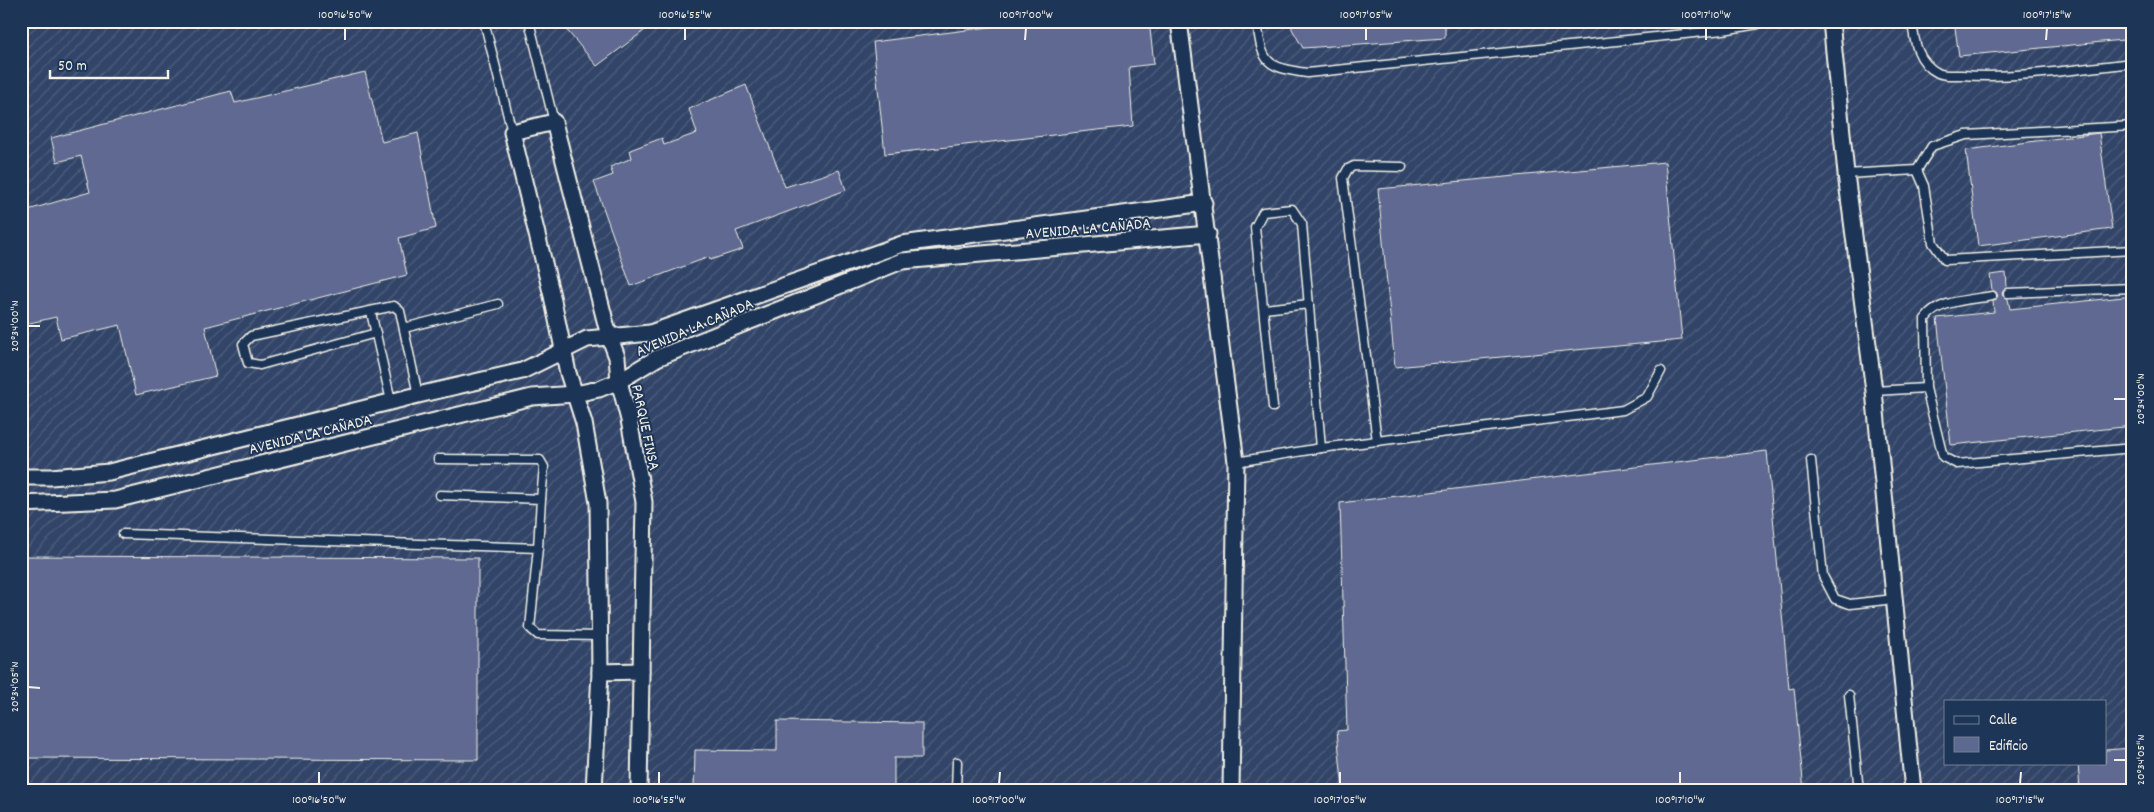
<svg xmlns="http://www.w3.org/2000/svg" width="2154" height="812" viewBox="0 0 2154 812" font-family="Dekko,sans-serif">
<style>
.industrial{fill:url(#industrial-furrows);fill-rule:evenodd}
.building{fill:#5e6991;stroke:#f4f1e8}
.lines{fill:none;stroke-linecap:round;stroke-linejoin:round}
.lane-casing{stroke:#f4f1e8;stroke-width:11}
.street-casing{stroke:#f4f1e8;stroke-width:19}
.lane{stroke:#1d3557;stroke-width:8}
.street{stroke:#1d3557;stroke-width:15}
.ticks{fill:none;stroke:#f4f1e8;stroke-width:2}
.labels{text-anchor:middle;stroke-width:4;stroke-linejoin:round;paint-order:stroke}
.street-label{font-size:16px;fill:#f4f1e8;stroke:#1d3557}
.neatline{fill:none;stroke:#f4f1e8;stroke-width:2}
.ticks-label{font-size:12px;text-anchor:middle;fill:#f4f1e8}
</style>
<defs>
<pattern id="industrial-furrows" width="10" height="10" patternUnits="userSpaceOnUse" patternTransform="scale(1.25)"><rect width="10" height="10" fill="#304568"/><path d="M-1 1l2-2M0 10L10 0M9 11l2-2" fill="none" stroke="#4f607e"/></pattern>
</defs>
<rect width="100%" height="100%" fill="#1d3557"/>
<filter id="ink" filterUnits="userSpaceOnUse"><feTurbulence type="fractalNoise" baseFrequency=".02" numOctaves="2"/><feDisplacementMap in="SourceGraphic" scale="10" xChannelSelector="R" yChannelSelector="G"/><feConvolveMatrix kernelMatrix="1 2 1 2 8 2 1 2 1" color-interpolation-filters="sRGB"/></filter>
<g filter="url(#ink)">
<path class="industrial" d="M21 21H2133V791H21ZM1945 701H2105V763H1945Z"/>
<g class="building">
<polygon points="559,21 657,21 597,66"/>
<polygon points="1037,21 1149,21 1154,64 1129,67 1133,126 885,154 873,42"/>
<polygon points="1291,21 1445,21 1445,38 1303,48 1292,29"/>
<polygon points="1954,21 2133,21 2133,39 1959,56"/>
<polygon points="365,72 382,142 418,133 436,228 399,238 407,275 205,327 216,376 136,395 120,325 61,339 56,317 21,325 21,212 90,192 81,156 57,162 51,138 231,91 235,103"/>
<polygon points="746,85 785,187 839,170 846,190 736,231 743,249 710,260 709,257 631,286 594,182 613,175 610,167 632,158 630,150 662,138 664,145 697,133 689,109"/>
<polygon points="2099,133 2112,229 1978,246 1966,150"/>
<polygon points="1665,162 1682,340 1395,367 1378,189"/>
<polygon points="2006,273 2007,287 2003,290 2002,294 2008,299 2010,309 2133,296 2133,426 1951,445 1937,318 1994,312 1993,301 1998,296 1996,292 1992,290 1990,275"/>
<polygon points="1767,451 1789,689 1794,688 1804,791 1343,791 1337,731 1347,730 1340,503"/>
<polygon points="21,556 478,558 478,760 21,758"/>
<polygon points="777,721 922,723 922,758 894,758 894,791 694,791 695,750 777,751"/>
<polygon points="2133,748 2133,791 2080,791 2078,763 2105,763 2105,750"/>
</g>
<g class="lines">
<defs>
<g id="lane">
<polyline points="484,21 512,132"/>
<polyline points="529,21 554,122"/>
<path d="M1257 21C1262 63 1265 67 1307 73L1723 30 1758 24 1760 21"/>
<path d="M1912 21C1914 42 1918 63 1938 73 1944 76 1954 75 1961 75 2018 79 2076 69 2133 63"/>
<polyline points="1917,170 1932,146 1966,135 2133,126"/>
<polyline points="1846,174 1917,170 1924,186 1933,243 1945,260 2133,250"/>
<polyline points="2008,293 2133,288"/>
<polyline points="1264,309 1309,304"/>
<polyline points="371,312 391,401"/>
<polyline points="404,328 498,304"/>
<polyline points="376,333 260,365 248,363 243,344 251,336 394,306 400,311 418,395"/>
<path d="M1926 388 1925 319C1938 300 1970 300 1992 296"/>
<polyline points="1874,391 1926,388 1943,457 1957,464 2133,448"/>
<polyline points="1273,407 1255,227 1263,212 1292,209 1302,224 1321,448"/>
<polyline points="1377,441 1343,178 1348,169 1354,166 1402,167"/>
<polyline points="438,459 540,460 544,467 541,499"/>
<polyline points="1811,460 1823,576 1835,599 1850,604 1894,599"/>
<polyline points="1236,462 1321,448 1623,410 1647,397 1661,371"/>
<polyline points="440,495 541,499 538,548"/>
<polyline points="123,534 538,548 530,628 538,635 600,636"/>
<polyline points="1849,695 1859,791"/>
<polyline points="956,791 957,762"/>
</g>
<g id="street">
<polyline points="1179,21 1236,462 1231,791"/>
<polyline points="1831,21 1846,174 1874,391 1913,791"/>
<polyline points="21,477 51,477 109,472 418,395 522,371 587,339 650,333 902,244 1204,203"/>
<polyline points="21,504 115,500 532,397 575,394 599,389 619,381 657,358 902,261 1208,234"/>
<polyline points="600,672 641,671"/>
<polyline points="594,791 600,672 598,503 584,423 568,373 552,296 512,132 554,122 609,336 617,357 619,381 629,420 644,502 639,791"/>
</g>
</defs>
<use href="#lane" class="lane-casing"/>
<use href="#street" class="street-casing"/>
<use href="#lane" class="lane"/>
<use href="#street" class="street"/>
</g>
</g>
<path class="ticks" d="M345 40V28M685 40V28M1025 40 1026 28M1366 40V28M1706 40V28M2046 40 2047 28M28 326H40M2114 399H2126M28 687 40 688M2114 760H2126M319 784V772M659 784V772M999 784 1000 772M1340 784V772M1680 784V772M2020 784 2021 772"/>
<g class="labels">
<g class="street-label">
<text transform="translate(1088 227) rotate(-5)" y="6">AVENIDA LA CAÑADA</text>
<text transform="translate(694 326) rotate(-23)" y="6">AVENIDA LA CAÑADA</text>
<text transform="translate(647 427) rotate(78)" y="6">PARQUE FINSA</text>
<text transform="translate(310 433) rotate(-14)" y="6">AVENIDA LA CAÑADA</text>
</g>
</g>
<rect width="2154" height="812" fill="none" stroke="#1d3557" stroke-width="55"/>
<rect x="1944" y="700" width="162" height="65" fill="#1d3557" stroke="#738091"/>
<rect x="1954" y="716" width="25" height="8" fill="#1d3557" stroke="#738091"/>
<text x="1989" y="724" font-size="15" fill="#f4f1e8">Calle</text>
<rect x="1954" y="737" width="25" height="15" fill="#5e6991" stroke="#738091"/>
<text x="1989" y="750" font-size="15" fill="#f4f1e8">Edificio</text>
<path d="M50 70v8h118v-8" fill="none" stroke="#f4f1e8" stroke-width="2.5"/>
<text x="58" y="70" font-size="15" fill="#f4f1e8" stroke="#1d3557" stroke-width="4" paint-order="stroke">50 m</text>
<rect x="28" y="28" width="2098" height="756" class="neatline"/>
<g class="ticks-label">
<text x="345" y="18">100°16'50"W</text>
<text x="685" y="18">100°16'55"W</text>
<text x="1026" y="18">100°17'00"W</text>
<text x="1366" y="18">100°17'05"W</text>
<text x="1706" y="18">100°17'10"W</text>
<text x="2047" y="18">100°17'15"W</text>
<text transform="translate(14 326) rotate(-90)" y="4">20°34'00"N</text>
<text transform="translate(2140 399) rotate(-90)" y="4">20°34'00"N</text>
<text transform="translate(14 687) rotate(-90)" y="4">20°34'05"N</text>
<text transform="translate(2140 760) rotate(-90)" y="4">20°34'05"N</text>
<text x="319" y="803">100°16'50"W</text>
<text x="659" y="803">100°16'55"W</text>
<text x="999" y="803">100°17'00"W</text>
<text x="1340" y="803">100°17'05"W</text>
<text x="1680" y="803">100°17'10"W</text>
<text x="2020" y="803">100°17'15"W</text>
</g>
</svg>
